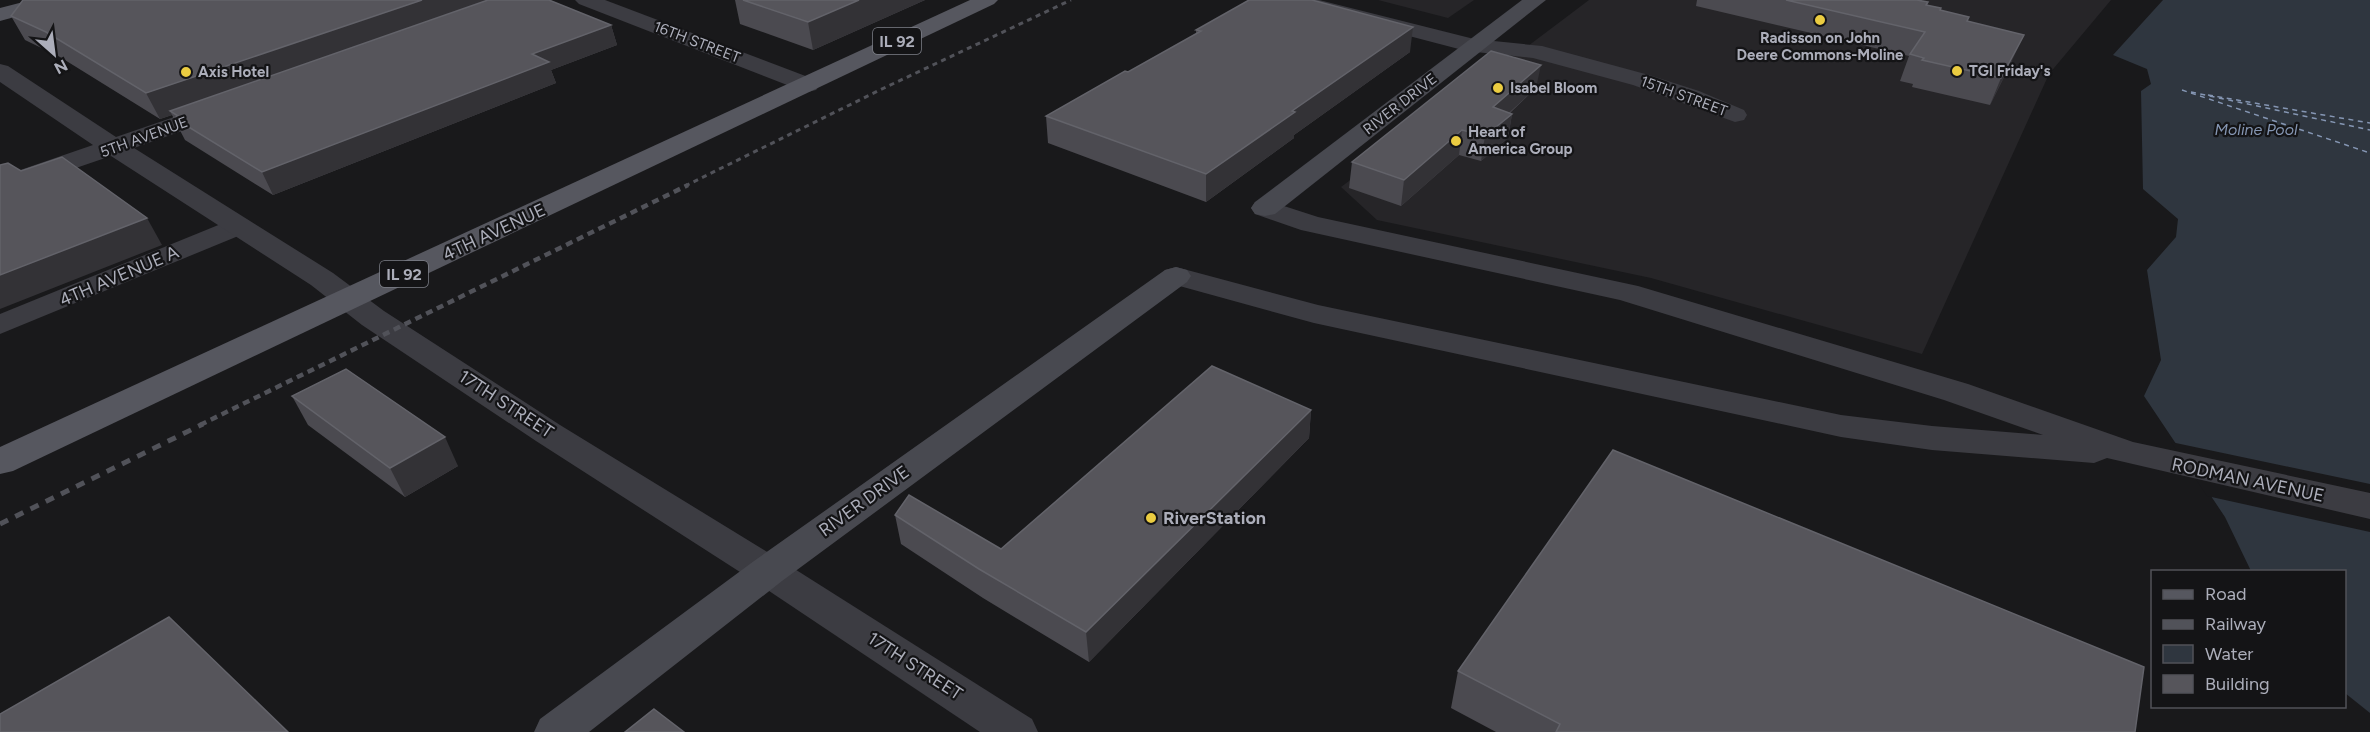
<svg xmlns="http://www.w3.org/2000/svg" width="2370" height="732" viewBox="0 0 2370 732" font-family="Figtree,sans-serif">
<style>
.built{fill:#262528}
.water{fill:#2f363f}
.pier{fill:#19191b}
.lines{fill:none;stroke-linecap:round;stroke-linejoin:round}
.ferry{stroke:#8596b3;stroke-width:1.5;stroke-dasharray:5 4.5;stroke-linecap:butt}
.minor{fill:#3c3c42;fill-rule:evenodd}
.tertiary{fill:#3c3c42;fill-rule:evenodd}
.secondary{fill:#484950;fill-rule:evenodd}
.primary{fill:#56575f;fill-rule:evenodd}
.rail-far2{stroke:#515259;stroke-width:3;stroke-dasharray:5 4.5;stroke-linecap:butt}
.rail-far1{stroke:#515259;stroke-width:4.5;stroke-dasharray:7 5;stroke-linecap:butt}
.rail{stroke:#515259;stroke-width:5;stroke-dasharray:9 8;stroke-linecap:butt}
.wall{fill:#4b4a50}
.shaded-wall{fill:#333236}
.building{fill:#56555b;stroke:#63636a;stroke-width:1.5}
.poi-dot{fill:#ebcc41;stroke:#141416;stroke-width:2}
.labels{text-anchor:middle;stroke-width:4.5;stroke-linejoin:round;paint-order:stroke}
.far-poi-label{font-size:15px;font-weight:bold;fill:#acaeba;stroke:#141416;text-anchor:start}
.far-street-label{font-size:15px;fill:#acaeba;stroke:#141416}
.shield{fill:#141416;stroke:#7e8089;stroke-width:1.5}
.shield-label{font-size:16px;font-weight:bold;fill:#acaeba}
.far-water-label{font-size:16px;font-style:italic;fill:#8596b3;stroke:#141416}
.street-label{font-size:18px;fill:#acaeba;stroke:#141416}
.poi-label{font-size:18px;font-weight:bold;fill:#acaeba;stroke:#141416;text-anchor:start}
</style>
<rect width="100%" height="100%" fill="#19191b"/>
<g class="built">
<polygon points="1378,0 1474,0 1448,18"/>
<polygon points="1589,0 2111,0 2049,74 1922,354 1651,278 1377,220 1341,187"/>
</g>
<polygon class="water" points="2163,0 2370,0 2370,713 2345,693 2344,572 2251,571 2225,517 2144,396 2161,360 2147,270 2176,237 2178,219 2143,189 2141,91 2151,84 2147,69 2113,55"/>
<polygon class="pier" points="2171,442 2370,484 2370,532 2207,496"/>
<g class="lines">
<g class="ferry">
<polyline points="2182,90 2370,153"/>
<polyline points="2191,92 2370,130"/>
<polyline points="2208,95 2370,123"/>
</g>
<g class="minor">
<polygon points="1474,39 1542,46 1649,75 1699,91 1744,110 1747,115 1744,120 1735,122 1633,85 1533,58 1466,51 1463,46 1466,41"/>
<polygon points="238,217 248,220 252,226 248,232 0,334 0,314"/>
<polygon points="768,556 782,561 1032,719 1038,732 980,732 754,581 748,571 754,561"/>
</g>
<g class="tertiary">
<polygon points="575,0 605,0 816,80 820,85 816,90 808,92 800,90 579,4"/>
<polygon points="1283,0 1319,0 1482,41 1485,46 1482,51 1474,53 1287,4"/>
<polygon points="0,64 8,66 116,137 209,105 218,103 227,105 230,110 227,115 134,148 333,273 384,311 560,425 782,561 788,571 782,581 768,586 754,581 536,441 362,325 311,285 111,156 0,194 0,177 93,145 0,82"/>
<polygon points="1265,200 1318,217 1638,286 1968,384 2133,442 2370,493 2370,519 2107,458 2094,463 1932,450 1841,437 1314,323 1165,282 1161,276 1165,270 1176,267 1318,305 1841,415 1932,426 2043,435 1944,400 1620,300 1301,230 1255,214 1251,208 1255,202"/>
</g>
<g class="secondary">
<polygon points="1522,0 1546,0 1275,214 1265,216 1255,214 1251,208 1255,202"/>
<polygon points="1176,267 1187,270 1191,276 1187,282 782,581 589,732 534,732 540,719 754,561 1165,270"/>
</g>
<g class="primary">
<polygon points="31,0 66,0 62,4 0,21 0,8"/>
<polygon points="970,0 998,0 994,4 13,471 0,474 0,447"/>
</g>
<polyline class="rail-far2" points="685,186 884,88 1071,0"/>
<polyline class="rail-far1" points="200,425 688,185"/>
<polyline class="rail" points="0,524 203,424"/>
</g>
<g class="wall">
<polygon points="735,0 925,0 813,50 740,24"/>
<polygon points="1697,0 1917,0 1928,2 1927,5 1941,8 1940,11 1968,22 2012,61 1990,105 1912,87 1913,84 1900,81 1909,56 1696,6"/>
<polygon points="11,16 611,25 617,45 551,70 556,83 273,195 185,140 172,115 160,119 60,57 25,40"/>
<polygon points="1196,30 1410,52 1294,135 1294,138 1206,202 1048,143 1046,116 1128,72 1196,34"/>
<polygon points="1536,88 1510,113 1512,114 1508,138 1481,161 1459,155 1401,206 1349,188 1352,162"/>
<polygon points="292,396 458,466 405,497 308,425"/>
<polygon points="1311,410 1309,438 1089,662 983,598 901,544 895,515 1001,549"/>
<polygon points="1458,671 2135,732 1496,732 1451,708"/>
</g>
<g class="shaded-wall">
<polygon points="422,0 498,0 170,111 172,115 160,119 146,93"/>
<polygon points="859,0 925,0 813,50 808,22"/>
<polygon points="611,25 617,45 551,70 556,83 273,195 262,172 532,54"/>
<polygon points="1413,27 1410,52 1294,135 1294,138 1206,202 1206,174 1292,111"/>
<polygon points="2024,35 2012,61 1990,105 2001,78"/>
<polygon points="1541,65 1536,88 1489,131 1493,107"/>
<polygon points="1512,114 1508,138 1481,161 1485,136"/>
<polygon points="1462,130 1459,155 1401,206 1404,180"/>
<polygon points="147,218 162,245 0,309 0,275"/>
<polygon points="1311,410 1309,438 1089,662 1086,632"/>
<polygon points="445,437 458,466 405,497 390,468"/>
</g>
<g class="building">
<polygon points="23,0 422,0 146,93 46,32 11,16"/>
<polygon points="488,0 549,0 611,25 532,54 549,62 262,172 174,118 178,116 170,111"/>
<polygon points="743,0 859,0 808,22"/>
<polygon points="1249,0 1312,0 1413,27 1292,111 1295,112 1206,174 1046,116 1125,71 1128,72 1201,31 1196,30"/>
<polygon points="1786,0 1917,0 1928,2 1926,5 1941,8 1940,10 1969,17 1967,21 2024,35 2001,78 1922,60 1924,58 1910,54 1925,32"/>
<polygon points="1491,51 1541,65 1493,107 1512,114 1485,136 1462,130 1404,180 1352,162"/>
<polygon points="62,157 147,218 0,275 0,165 8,163 21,171"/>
<polygon points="1212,366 1311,410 1086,632 979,569 895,515 909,495 1001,549"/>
<polygon points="346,369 445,437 390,468 292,396"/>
<polygon points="1613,450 2144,667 2135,732 1556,732 1560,724 1458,671"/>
<polygon points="169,617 288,732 0,732 0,714"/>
<polygon points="654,709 684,732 625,732"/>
</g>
<g class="poi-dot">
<circle cx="1820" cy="20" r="6"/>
<circle cx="1957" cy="71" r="6"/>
<circle cx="186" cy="72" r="6"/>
<circle cx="1498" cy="88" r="6"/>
<circle cx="1456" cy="141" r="6"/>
<circle cx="1151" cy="518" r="6"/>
</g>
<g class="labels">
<g class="far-poi-label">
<text x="1820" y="43" text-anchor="middle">Radisson on John<tspan x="1820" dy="17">Deere Commons-Moline</tspan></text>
<text x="1969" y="76">TGI Friday's</text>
<text x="198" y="77">Axis Hotel</text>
<text x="1510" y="93">Isabel Bloom</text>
<text x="1468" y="137">Heart of<tspan x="1468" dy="17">America Group</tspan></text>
</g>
<g class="far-street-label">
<text transform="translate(697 42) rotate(21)" y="5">16TH STREET</text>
<text transform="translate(1684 96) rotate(20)" y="5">15TH STREET</text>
<text transform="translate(1400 104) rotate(-38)" y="5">RIVER DRIVE</text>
<text transform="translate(144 137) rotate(-20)" y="5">5TH AVENUE</text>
</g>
<g class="shield">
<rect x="873" y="28" width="48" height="26" rx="4.5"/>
<rect x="380" y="261" width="48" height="26" rx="4.5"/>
</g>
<g class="shield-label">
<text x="897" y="47">IL 92</text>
<text x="404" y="280">IL 92</text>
</g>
<g class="far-water-label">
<text x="2256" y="135">Moline Pool</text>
</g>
<g class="street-label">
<text transform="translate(494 232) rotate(-25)" y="6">4TH AVENUE</text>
<text transform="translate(119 276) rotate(-23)" y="6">4TH AVENUE A</text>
<text transform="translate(506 404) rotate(33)" y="6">17TH STREET</text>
<text transform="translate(2248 480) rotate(12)" y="6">RODMAN AVENUE</text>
<text transform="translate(864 501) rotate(-36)" y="6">RIVER DRIVE</text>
<text transform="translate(915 666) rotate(33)" y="6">17TH STREET</text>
</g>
<g class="poi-label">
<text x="1163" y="524">RiverStation</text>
</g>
</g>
<rect x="2151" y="570" width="195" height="138" fill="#141416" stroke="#515258" stroke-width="1.5"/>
<rect x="2163" y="590" width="30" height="9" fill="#56575f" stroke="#515258" stroke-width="1.5"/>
<text x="2205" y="600" font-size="18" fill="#acaeba">Road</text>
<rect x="2163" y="620" width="30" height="9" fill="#515259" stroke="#515258" stroke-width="1.5"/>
<text x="2205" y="630" font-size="18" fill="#acaeba">Railway</text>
<rect x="2163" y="645" width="30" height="18" fill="#2f363f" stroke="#515258" stroke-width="1.5"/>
<text x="2205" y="660" font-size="18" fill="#acaeba">Water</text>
<rect x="2163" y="675" width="30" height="18" fill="#56555b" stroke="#515258" stroke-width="1.5"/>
<text x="2205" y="690" font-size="18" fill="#acaeba">Building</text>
<g transform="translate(54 54) rotate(152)" stroke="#141416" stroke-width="4.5" paint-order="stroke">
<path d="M0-4.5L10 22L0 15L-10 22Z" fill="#acaeba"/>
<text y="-9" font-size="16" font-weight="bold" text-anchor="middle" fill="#acaeba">N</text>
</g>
</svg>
